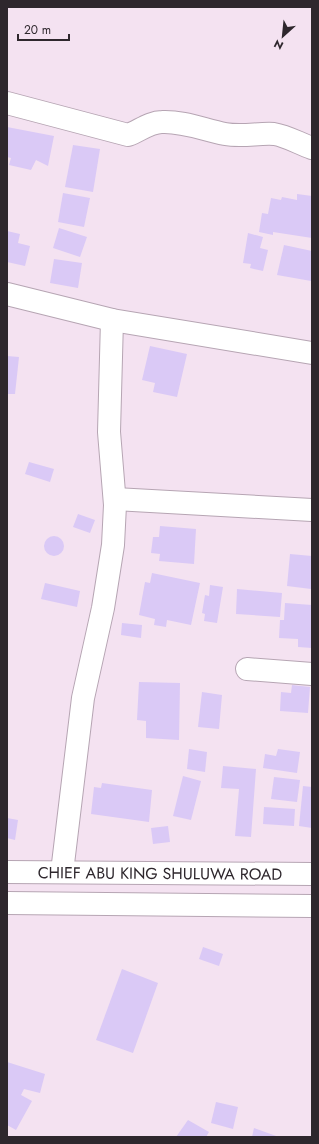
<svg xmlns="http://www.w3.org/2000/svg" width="319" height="1144" viewBox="0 0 319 1144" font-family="Jost,sans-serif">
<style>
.building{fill:#dac9f6}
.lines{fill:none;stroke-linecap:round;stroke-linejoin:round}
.minor-casing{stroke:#b6a5b3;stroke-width:24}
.minor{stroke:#fff;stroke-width:22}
.labels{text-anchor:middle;stroke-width:4;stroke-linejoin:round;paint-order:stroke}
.street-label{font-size:16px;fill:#2e272d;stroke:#f4e2f1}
</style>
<rect width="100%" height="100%" fill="#f4e2f1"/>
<g class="building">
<polygon points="7,127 54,136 48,166 36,160 31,170 9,165 11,158 7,157"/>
<polygon points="73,145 100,149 93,192 65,187"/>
<polygon points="63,193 90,198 84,227 58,222"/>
<polygon points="297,194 312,196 312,238 273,232 273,235 259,232 262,213 268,214 271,198 281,200 282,197 297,200"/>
<polygon points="59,228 87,237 80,257 53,248"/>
<polygon points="7,231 20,234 18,243 30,246 25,266 7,262"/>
<polygon points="248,233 263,237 260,248 268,250 263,271 250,268 251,264 243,263"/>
<polygon points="284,245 312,251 311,281 277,275"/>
<polygon points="54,259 82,263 78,288 50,283"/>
<polygon points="150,346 187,354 177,397 153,392 155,383 142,380"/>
<polygon points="7,356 19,357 15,394 7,394"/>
<polygon points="29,462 54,469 50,482 25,474"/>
<polygon points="78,514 95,520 90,533 73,527"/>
<polygon points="160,526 196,529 194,564 159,561 160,554 151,553 153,537 159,537"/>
<circle cx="54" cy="546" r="10"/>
<polygon points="290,554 312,556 311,589 287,586"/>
<polygon points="152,573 200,583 191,625 167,620 166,627 154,625 155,619 139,615 145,582 150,583"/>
<polygon points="45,583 80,591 77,607 41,599"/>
<polygon points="210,585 223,587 217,623 204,621 205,614 202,613 205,595 209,596"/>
<polygon points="237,589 282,593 280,617 236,614"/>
<polygon points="285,603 312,605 312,648 298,647 298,639 279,638 280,620 284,620"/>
<polygon points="122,623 142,625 141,638 121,635"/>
<polygon points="139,682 180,683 179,740 146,738 146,721 137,720"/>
<polygon points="292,685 310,687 308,713 280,711 281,692 291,693"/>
<polygon points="202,692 222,695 219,729 198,727"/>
<polygon points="189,749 207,752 205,772 187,769"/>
<polygon points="278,749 300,752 297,773 263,768 265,754 276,756"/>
<polygon points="223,766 256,769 251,837 235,836 239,789 221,788"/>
<polygon points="183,776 201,781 191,820 173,816"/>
<polygon points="274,777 300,780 297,802 271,799"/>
<polygon points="102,783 152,790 149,822 91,814 94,787 101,788"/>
<polygon points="303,786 312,787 312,828 299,826"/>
<polygon points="264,807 295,809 294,826 263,824"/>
<polygon points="7,818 18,820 15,840 7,838"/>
<polygon points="168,826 170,842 153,844 151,828"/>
<polygon points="203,947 223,954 219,966 199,959"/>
<polygon points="122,969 158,983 133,1053 96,1040"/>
<polygon points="7,1062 45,1074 40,1093 24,1089 21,1095 32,1101 16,1130 7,1125"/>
<polygon points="216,1102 238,1107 233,1129 211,1123"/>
<polygon points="188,1120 209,1132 206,1137 176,1137"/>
<polygon points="254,1128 279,1137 252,1137"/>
</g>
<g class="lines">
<defs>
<g id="minor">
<path d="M7 103 128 135C139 131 150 122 162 122 184 121 204 130 225 134 242 137 258 133 274 134 287 136 300 144 312 148"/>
<polyline points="7,294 112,320 312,353"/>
<polyline points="115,499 312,510"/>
<polyline points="247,669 312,674"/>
<path id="s1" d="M7 872 312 874"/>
<polyline points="62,872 83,698 103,608 113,545 115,505 109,432 112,320"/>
<polyline points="7,903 312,906"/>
</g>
</defs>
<use href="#minor" class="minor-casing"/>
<use href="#minor" class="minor"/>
</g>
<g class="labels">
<g class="street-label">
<text dy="6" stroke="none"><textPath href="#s1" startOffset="153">CHIEF ABU KING SHULUWA ROAD</textPath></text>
</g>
</g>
<rect width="319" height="1144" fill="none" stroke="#2e272d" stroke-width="16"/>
<g transform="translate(283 36) rotate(207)" stroke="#f4e2f1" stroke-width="3" paint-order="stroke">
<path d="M0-3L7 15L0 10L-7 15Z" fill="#2e272d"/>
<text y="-6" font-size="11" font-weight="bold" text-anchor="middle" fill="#2e272d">N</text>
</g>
<path d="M18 34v6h51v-6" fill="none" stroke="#2e272d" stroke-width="2"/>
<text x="24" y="34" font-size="12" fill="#2e272d" stroke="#f4e2f1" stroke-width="3" paint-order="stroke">20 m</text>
</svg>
